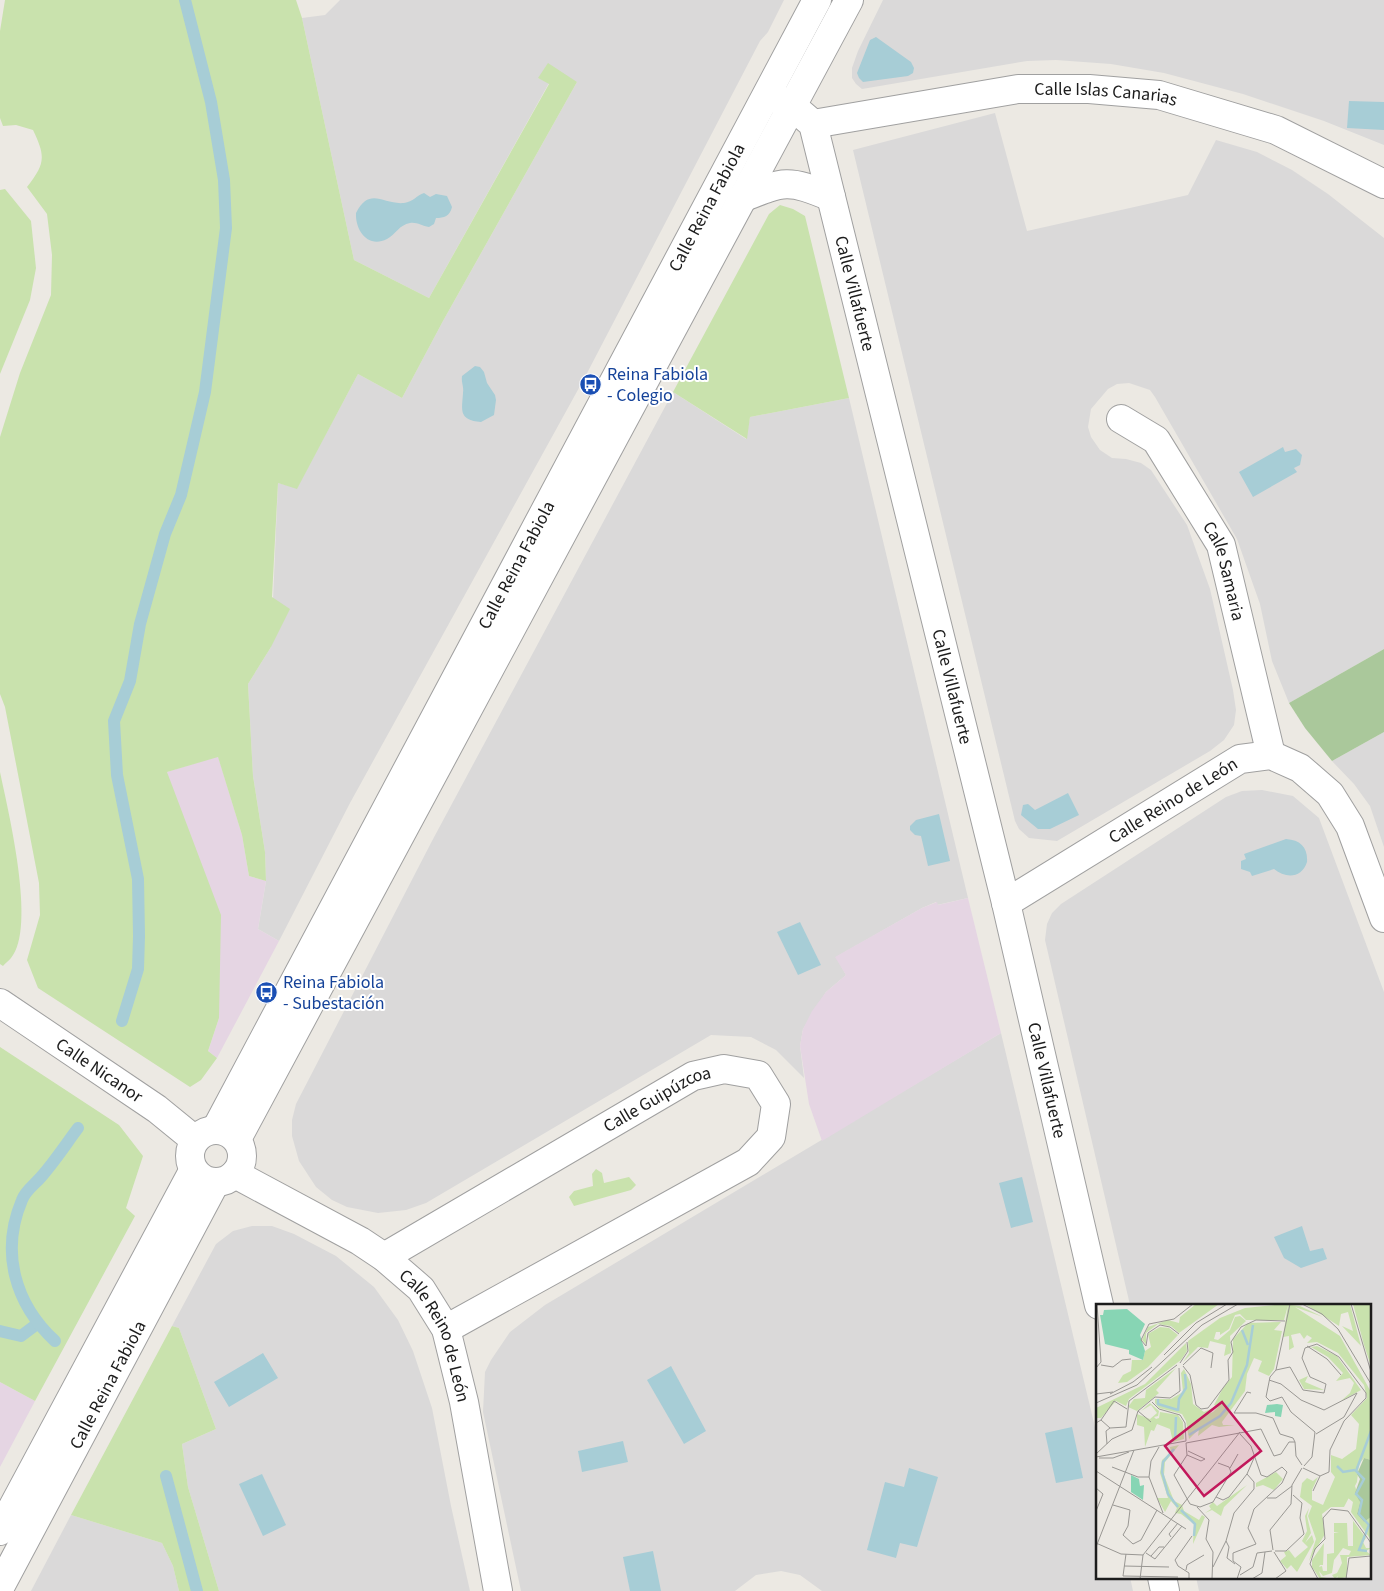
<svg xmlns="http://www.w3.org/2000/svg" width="1384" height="1591" viewBox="0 0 1384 1591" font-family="'Source Sans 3',sans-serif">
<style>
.residential{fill:#dad9d9}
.industrial{fill:#e5d5e3}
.grass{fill:#c9e2ad}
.forest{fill:#aac89b}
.water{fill:#a7cdd6}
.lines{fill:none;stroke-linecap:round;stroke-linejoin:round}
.stream{stroke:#a7cdd6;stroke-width:12}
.minor-casing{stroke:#a0a0a0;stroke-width:30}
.tertiary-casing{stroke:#a0a0a0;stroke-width:30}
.minor{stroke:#fff;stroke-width:28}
.tertiary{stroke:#fff;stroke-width:28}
.labels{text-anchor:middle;stroke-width:4;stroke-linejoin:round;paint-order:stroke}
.street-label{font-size:18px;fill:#1c1c1c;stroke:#fff}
.transit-label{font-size:18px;fill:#164399;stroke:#fff;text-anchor:start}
.inset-river{fill:none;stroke:#a7cdd6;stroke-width:2.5}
.inset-road{fill:none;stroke:#999793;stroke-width:1}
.view{fill:#c2185b;fill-opacity:0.15;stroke:#c2185b;stroke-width:2.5}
.inset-edge{fill:none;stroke:#1c1c1c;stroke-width:2.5}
</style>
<rect width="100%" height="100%" fill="#ece9e3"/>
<g class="residential">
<polygon points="340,0 784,0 768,32 760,41 585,377 350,803 279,941 258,929 266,881 265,852 253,776 248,684 271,647 278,483 297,488 358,374 402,398 443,321 577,82 538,78 549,83 429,298 354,260 302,18 325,15"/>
<polygon points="883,0 1384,0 1384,145 1324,121 1243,94 1164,73 1111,64 1056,60 1027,61 862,89 856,84 852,78 852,68 858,51"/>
<polygon points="995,113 1027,231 1188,195 1216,140 1257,152 1292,170 1328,194 1384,238 1384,649 1289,703 1272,661 1260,604 1237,539 1155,397 1150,390 1129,383 1117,384 1108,389 1091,409 1088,427 1091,437 1100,450 1112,458 1126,459 1141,463 1151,470 1187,525 1210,589 1233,690 1236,710 1234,725 1224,740 1210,751 1057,841 1029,838 1019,829 1015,821 853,150"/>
<polygon points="673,392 746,439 750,417 849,398 968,898 937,905 936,902 922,908 836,957 846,975 826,992 803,1029 800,1046 804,1078 776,1050 751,1037 711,1035 426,1203 406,1210 378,1213 347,1207 332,1200 316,1187 299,1161 292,1136 292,1120 296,1104 432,841"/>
<polygon points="1384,732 1384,847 1370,806 1354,784 1332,761"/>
<polygon points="1262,790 1293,796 1319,818 1384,992 1384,1591 1199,1591 1196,1577 1370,1577 1370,1305 1130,1305 1045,940 1047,924 1052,913 1061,904 1226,797 1242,791"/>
<polygon points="1001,1033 1098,1440 1098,1577 1130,1577 1133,1591 822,1591 800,1575 781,1571 756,1575 735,1591 521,1591 483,1412 485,1372 491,1360 510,1332 545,1305"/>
<polygon points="252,1226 272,1226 294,1234 336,1256 374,1287 398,1320 413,1351 432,1408 451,1506 470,1591 219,1591 188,1487 182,1444 216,1429 179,1328 172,1326 216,1244 233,1231"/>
<polygon points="71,1515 162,1543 173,1566 179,1591 31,1591"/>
</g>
<g class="industrial">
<polygon points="218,756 242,835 249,876 266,881 258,929 279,941 217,1058 208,1051 219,1018 167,772"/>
<polygon points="968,898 1001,1033 822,1141 809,1104 800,1046 803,1029 812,1011 826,992 846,975 835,957 922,908 937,902 938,905"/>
<polygon points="0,1382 35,1401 0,1467"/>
</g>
<g class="grass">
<path d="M5 0H296L302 18 354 260 429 298 549 84 538 78 548 63 577 82 443 321 402 398 358 374 297 489 278 483 272 597 290 609 271 647 248 684 253 776 265 852 266 881 249 876 242 835 218 757 167 772 221 915 219 1018 208 1051 217 1058 201 1080 190 1087 38 988 27 960 40 915 39 883 5 707 0 694V437L20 373 51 295 52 255 47 214 27 187C45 164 46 157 33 130L16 125 3 126 0 118V31Z"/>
<polygon points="5,189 31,221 36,268 30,300 0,374 0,190"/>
<polygon points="780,205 793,209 805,216 849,398 750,417 747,439 673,392 769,214"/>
<path d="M0 772C8 810 37 928 11 958 9 961 5 963 3 966L0 964Z"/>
<polygon points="0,1047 119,1125 143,1156 126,1208 135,1216 35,1401 0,1382"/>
<polygon points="596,1169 602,1173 604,1183 629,1177 636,1185 631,1190 574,1206 569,1197 574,1191 593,1186 592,1174"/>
<polygon points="172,1326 179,1328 216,1429 182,1444 188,1487 219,1591 179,1591 173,1566 162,1543 71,1515"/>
</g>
<polygon class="forest" points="1384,649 1384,732 1332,761 1305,728 1289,703"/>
<g class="water">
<polygon points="876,37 911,62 914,68 913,73 908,76 863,82 859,78 857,73 870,40"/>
<polygon points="1349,101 1384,102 1384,130 1347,128"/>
<path d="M424 193 430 197 436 194 447 196 452 207C450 216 444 218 436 218L434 224 429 227C422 226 417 222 410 223 399 225 396 234 387 239 368 249 355 230 356 213 370 186 383 205 404 203 413 202 417 195 424 193Z"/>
<path d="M475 366 480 367 484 372 487 383 495 395 496 400 494 415 481 422C458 420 462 410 463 393 464 387 461 382 462 376Z"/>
<polygon points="1283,447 1285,452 1296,449 1302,455 1300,465 1294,468 1297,472 1253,497 1239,472"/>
<polygon points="1068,793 1079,815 1050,829 1038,829 1021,815 1023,805 1028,804 1035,810"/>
<polygon points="939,814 950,861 928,866 921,836 915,835 910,830 910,826 916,820"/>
<path d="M1286 839C1301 840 1308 848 1307 862 1302 878 1286 879 1274 869L1252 876 1250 872 1241 869V861L1246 859 1244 854Z"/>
<polygon points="800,922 821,965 798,975 777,932"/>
<polygon points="1022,1177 1033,1222 1011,1228 999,1183"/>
<polygon points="1302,1226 1310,1251 1323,1248 1327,1259 1301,1268 1284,1258 1274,1237"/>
<polygon points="263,1353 278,1378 229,1407 214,1382"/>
<polygon points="671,1366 706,1431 684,1444 647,1380"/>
<polygon points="1072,1427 1083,1478 1056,1483 1045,1433"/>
<polygon points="623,1441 628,1462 582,1472 578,1451"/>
<polygon points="909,1468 938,1477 917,1547 900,1543 896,1558 867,1550 885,1482 904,1487"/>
<polygon points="262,1474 286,1525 263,1536 239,1484"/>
<polygon points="653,1551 661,1591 630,1591 623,1557"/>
</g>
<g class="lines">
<g class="stream">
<polyline points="122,1021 138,969 139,936 138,879 117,775 114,721 130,681 140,624 165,534 181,495 205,392 226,228 224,180 211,102 185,0"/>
<polyline points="0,1331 21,1336 37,1324"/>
<path d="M55 1341C15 1304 0 1252 22 1200 25 1191 35 1184 41 1177 55 1161 66 1144 78 1128"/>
<polyline points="166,1476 197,1591"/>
</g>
<defs>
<g id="minor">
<path id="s1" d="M813 124 1018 89H1089L1159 95 1276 130 1384 184"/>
<path d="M742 198C784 181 788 179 831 197"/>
<path id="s2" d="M1121 419 1156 440 1221 545 1271 755"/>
<path id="s3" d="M1006 903 1240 759 1271 755 1300 768 1330 794 1350 826 1384 918"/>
<path id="s4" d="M0 1003 157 1109 195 1140"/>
<path id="s5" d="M235 1174 360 1241 384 1257 421 1289 446 1329 464 1402 498 1591"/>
<path id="s6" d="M384 1257 693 1076 724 1069 758 1075 776 1104 771 1137 748 1162 446 1329"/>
</g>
<g id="tertiary">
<path id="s7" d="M775 98 792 106 813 124 1006 903 1099 1305"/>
<path id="s8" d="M216 1129 817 0"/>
<circle cx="216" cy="1156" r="26"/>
<polyline points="237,1139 849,0"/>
<polyline points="0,1531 193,1171"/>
<polyline points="1162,1577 1165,1591"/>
<path id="s9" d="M0 1587 215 1183"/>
</g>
</defs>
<use href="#minor" class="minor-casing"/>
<use href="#tertiary" class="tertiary-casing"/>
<use href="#minor" class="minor"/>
<use href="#tertiary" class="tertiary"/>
</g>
<defs>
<symbol id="bus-disc" viewBox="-11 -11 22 22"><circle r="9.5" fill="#1a4fb4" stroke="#fff"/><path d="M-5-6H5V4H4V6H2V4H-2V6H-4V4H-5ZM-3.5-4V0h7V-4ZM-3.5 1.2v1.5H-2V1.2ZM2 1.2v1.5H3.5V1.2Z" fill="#fff"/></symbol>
</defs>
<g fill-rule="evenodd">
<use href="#bus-disc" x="578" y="372" width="25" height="25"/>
<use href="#bus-disc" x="254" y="980" width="25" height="25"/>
</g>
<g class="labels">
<g class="street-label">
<text dy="6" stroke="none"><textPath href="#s1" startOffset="296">Calle Islas Canarias</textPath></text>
<text dy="6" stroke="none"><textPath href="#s8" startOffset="1044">Calle Reina Fabiola</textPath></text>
<text dy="6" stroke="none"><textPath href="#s7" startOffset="221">Calle Villafuerte</textPath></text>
<text dy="6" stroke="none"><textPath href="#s8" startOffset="639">Calle Reina Fabiola</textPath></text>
<text dy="6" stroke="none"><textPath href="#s2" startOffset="190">Calle Samaria</textPath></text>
<text dy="6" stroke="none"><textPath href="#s7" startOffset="626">Calle Villafuerte</textPath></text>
<text dy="6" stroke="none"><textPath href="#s3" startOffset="196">Calle Reino de León</textPath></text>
<text dy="6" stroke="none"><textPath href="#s4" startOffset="120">Calle Nicanor</textPath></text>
<text dy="6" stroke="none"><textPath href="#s7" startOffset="1031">Calle Villafuerte</textPath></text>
<text dy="6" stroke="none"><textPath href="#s6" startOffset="316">Calle Guipúzcoa</textPath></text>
<text dy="6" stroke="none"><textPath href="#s5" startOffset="268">Calle Reino de León</textPath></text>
<text dy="6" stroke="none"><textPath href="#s9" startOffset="229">Calle Reina Fabiola</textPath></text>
</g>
<g class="transit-label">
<text x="607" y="380">Reina Fabiola<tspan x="607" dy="21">- Colegio</tspan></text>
<text x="283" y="988">Reina Fabiola<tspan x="283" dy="21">- Subestación</tspan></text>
</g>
</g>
<g transform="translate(1096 1304)">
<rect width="275" height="275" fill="#ece9e3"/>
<path d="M100 0H123L83 29 75 22 62 20 50 29V40L46 36 52 23 72 16 83 19 84 13ZM188 0 204 2 227 13 199 3 244 32 275 88V156L268 154 263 160 261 178 248 203H235L226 210 229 230 213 257 220 235 212 212 216 202 204 193 206 179 211 174 217 177 222 173 216 186V196L227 201 239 173 235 168V151L246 155 260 145 263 120 255 111 271 94 268 81 242 49 221 38 211 39 216 34 211 31 208 35 204 29 195 31 198 43 193 46V32L187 33 192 1 188 16H150L144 10 139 11 133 25 124 31V28H120L118 35 122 36 134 26 139 13 144 12 150 17 134 32 135 49 128 52 130 41 114 37 112 44 102 43 87 58 93 49 92 37 124 14 149 4ZM209 0H254L265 42 246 22 257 27 252 8 245 10 243 22ZM257 0H275V62L268 41ZM185 18 178 26 186 27 178 65 173 72 162 67 166 57 158 54 151 70 149 87 126 118 127 121H139L123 123 116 121 102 132 103 125 93 135 90 117 86 110 63 104 59 99V95H75L87 88 85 69 88 65 95 80 97 100 108 108 119 103 108 111 117 108 122 103 118 101 127 84 136 73 137 35 152 19ZM64 23 73 24 82 31 52 63 31 78 22 79 27 71 35 67 36 56H47L49 47 55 43 52 30ZM90 39 91 47 85 56 33 95 30 102 20 97 5 114H0V104L49 80ZM221 42 241 52 265 86 245 97 254 89 258 79 254 74 240 77 247 69 232 53 215 43ZM80 64 60 86 63 89 41 107 32 103 38 95 49 94 50 86ZM212 72 209 78 228 86 208 85 203 76ZM54 99 63 107 62 112 58 113 60 115 63 114 64 108 82 111 87 118 88 135 77 138 74 125 61 120 58 127 55 126 49 143 48 123 41 121V110L54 115 61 109 55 101 45 107ZM83 141 69 158 68 171 78 197 86 201 88 207 103 216 106 211 109 213 97 240 98 220 85 210 79 209 81 204 75 197 69 208 61 194H72L64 169 66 156 75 148 74 143ZM180 168 187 175 178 186 167 181 160 183V179ZM151 181 128 203 125 212 116 206 109 209 115 205 113 202 117 198 121 202ZM259 182 264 198 261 210 268 218 275 213V236L255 208 257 198 252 194ZM213 204 211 212 215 229 209 239 216 231 218 238 201 268 195 261 191 265 184 257 190 252 188 248 193 246 199 254 212 243 206 237 211 227 209 212ZM252 210 270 234 267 238 270 244H275L270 247 275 251 251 253V273L241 275 242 272 239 275 236 271 241 269 246 259 244 251H253L255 247 247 244 238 256 236 269 227 272 223 267 225 273 231 274 224 275 216 263V256L228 239 227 261H224L223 263 226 262 227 267H231V250L238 249V229L243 228H238V219H251L252 242H257V217Z" fill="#c9e2ad"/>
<path d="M268 154 275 156V213L268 218 261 210 264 198 259 189 264 175 261 170Z" fill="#aac89b"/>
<path d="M31 5 49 20 44 31 49 47 47 56 33 50V46L9 40 4 11H7L8 6ZM181 100 187 101 185 113 179 112V108L169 109 171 101ZM35 171 43 175 44 182 48 181 47 196 35 188Z" fill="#87d5b4"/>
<path class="inset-river" d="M146 26 152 41M62 95V100L82 106M82 107 83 95 90 84 89 70M93 131 124 112 135 99 151 61 157 21M79 136 80 113M78 145 67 158 66 168 72 190 82 203M241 162 247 168 259 166M85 206 99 220 98 232M271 247 263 246 273 221 263 210 266 196 260 190 268 175 260 167 275 127"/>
<path class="inset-road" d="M194 0 180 66 174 73 170 93 174 97 186 93 195 108 219 128 216 153 208 162M206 0 226 10 242 25 275 80M255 0 275 68M83 30 74 23 64 21 52 29 50 42 45 36 53 20 78 15 97 0M211 42 231 55 245 71M68 51 100 19 131 0M84 59 92 47 91 38M5 61 17 63 26 56 35 55M87 61 105 44 117 49 115 64M87 62 94 71 100 101 105 105 112 104 133 76 132 56 137 48 135 38 145 23 160 16 189 17M0 64 5 58 1 0M180 66 194 63 207 86 228 89 230 80 214 73 206 54 209 44 221 40 243 53 270 89M173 76 185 80 205 96 228 106 261 89 248 113 220 130M155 89 151 88 138 109H160L177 114 184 130 197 134 199 138M0 90 17 88M14 90 37 78 56 63M56 98 63 105 84 111 89 119 90 137M0 99 41 81 106 21 142 0M42 107 55 118M5 116 18 97 31 105M0 119 5 116 14 124M14 124 30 123 33 97 81 61M165 125 178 152 185 150 193 138H199L200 152 206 161M90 139 91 151 78 171 94 200 104 203 117 198 135 168 133 163 122 159M90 139 165 125M11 140 10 127 14 124M63 143 55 157 53 173 67 209M0 150 16 135 36 126 42 107 59 93 74 94 84 87 83 64M91 151 105 157 109 155 92 147M0 153 90 137M3 154H17L33 148M16 163 42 173H53M134 164 142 150M207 164 224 172 233 168 234 146 248 117 270 94V89M0 167 90 225M0 184 7 190 0 207M217 187 224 172M120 193 127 196 133 193 151 170 158 154M171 194H180L196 182M17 201 34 206 32 222 27 231 37 240 45 236 61 206M101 203 113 216 110 235 117 248 116 275M75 233 73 230 82 219M130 237 133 243 131 254 139 260M0 239 25 250 47 251M0 243 38 146M177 246 174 226 195 200 196 181 206 164M179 247H190L208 230 204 214 206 199 197 191M178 248 190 267 179 275M50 249 59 255 86 222M55 252 63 243H68M28 262 73 263M117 263 130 237 138 209 158 185V178L151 170M90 266 91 261 108 251M144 271 157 263 161 249 176 247M27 272 82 273M27 272 30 250M44 275 47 251 144 128M93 275V269L82 262 79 256 96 232M141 275 145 263 137 257V249L160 240 152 224 158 205 186 179 191 168 186 163 171 173 165 171 155 142 144 130M156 275 166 269 169 248M222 275 214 260 219 245 229 235 227 214 235 205 252 207 275 239M250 275 253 254 275 252"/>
<path class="view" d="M126 98 165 147 108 192 69 142Z"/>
<rect width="275" height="275" class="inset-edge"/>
</g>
</svg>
